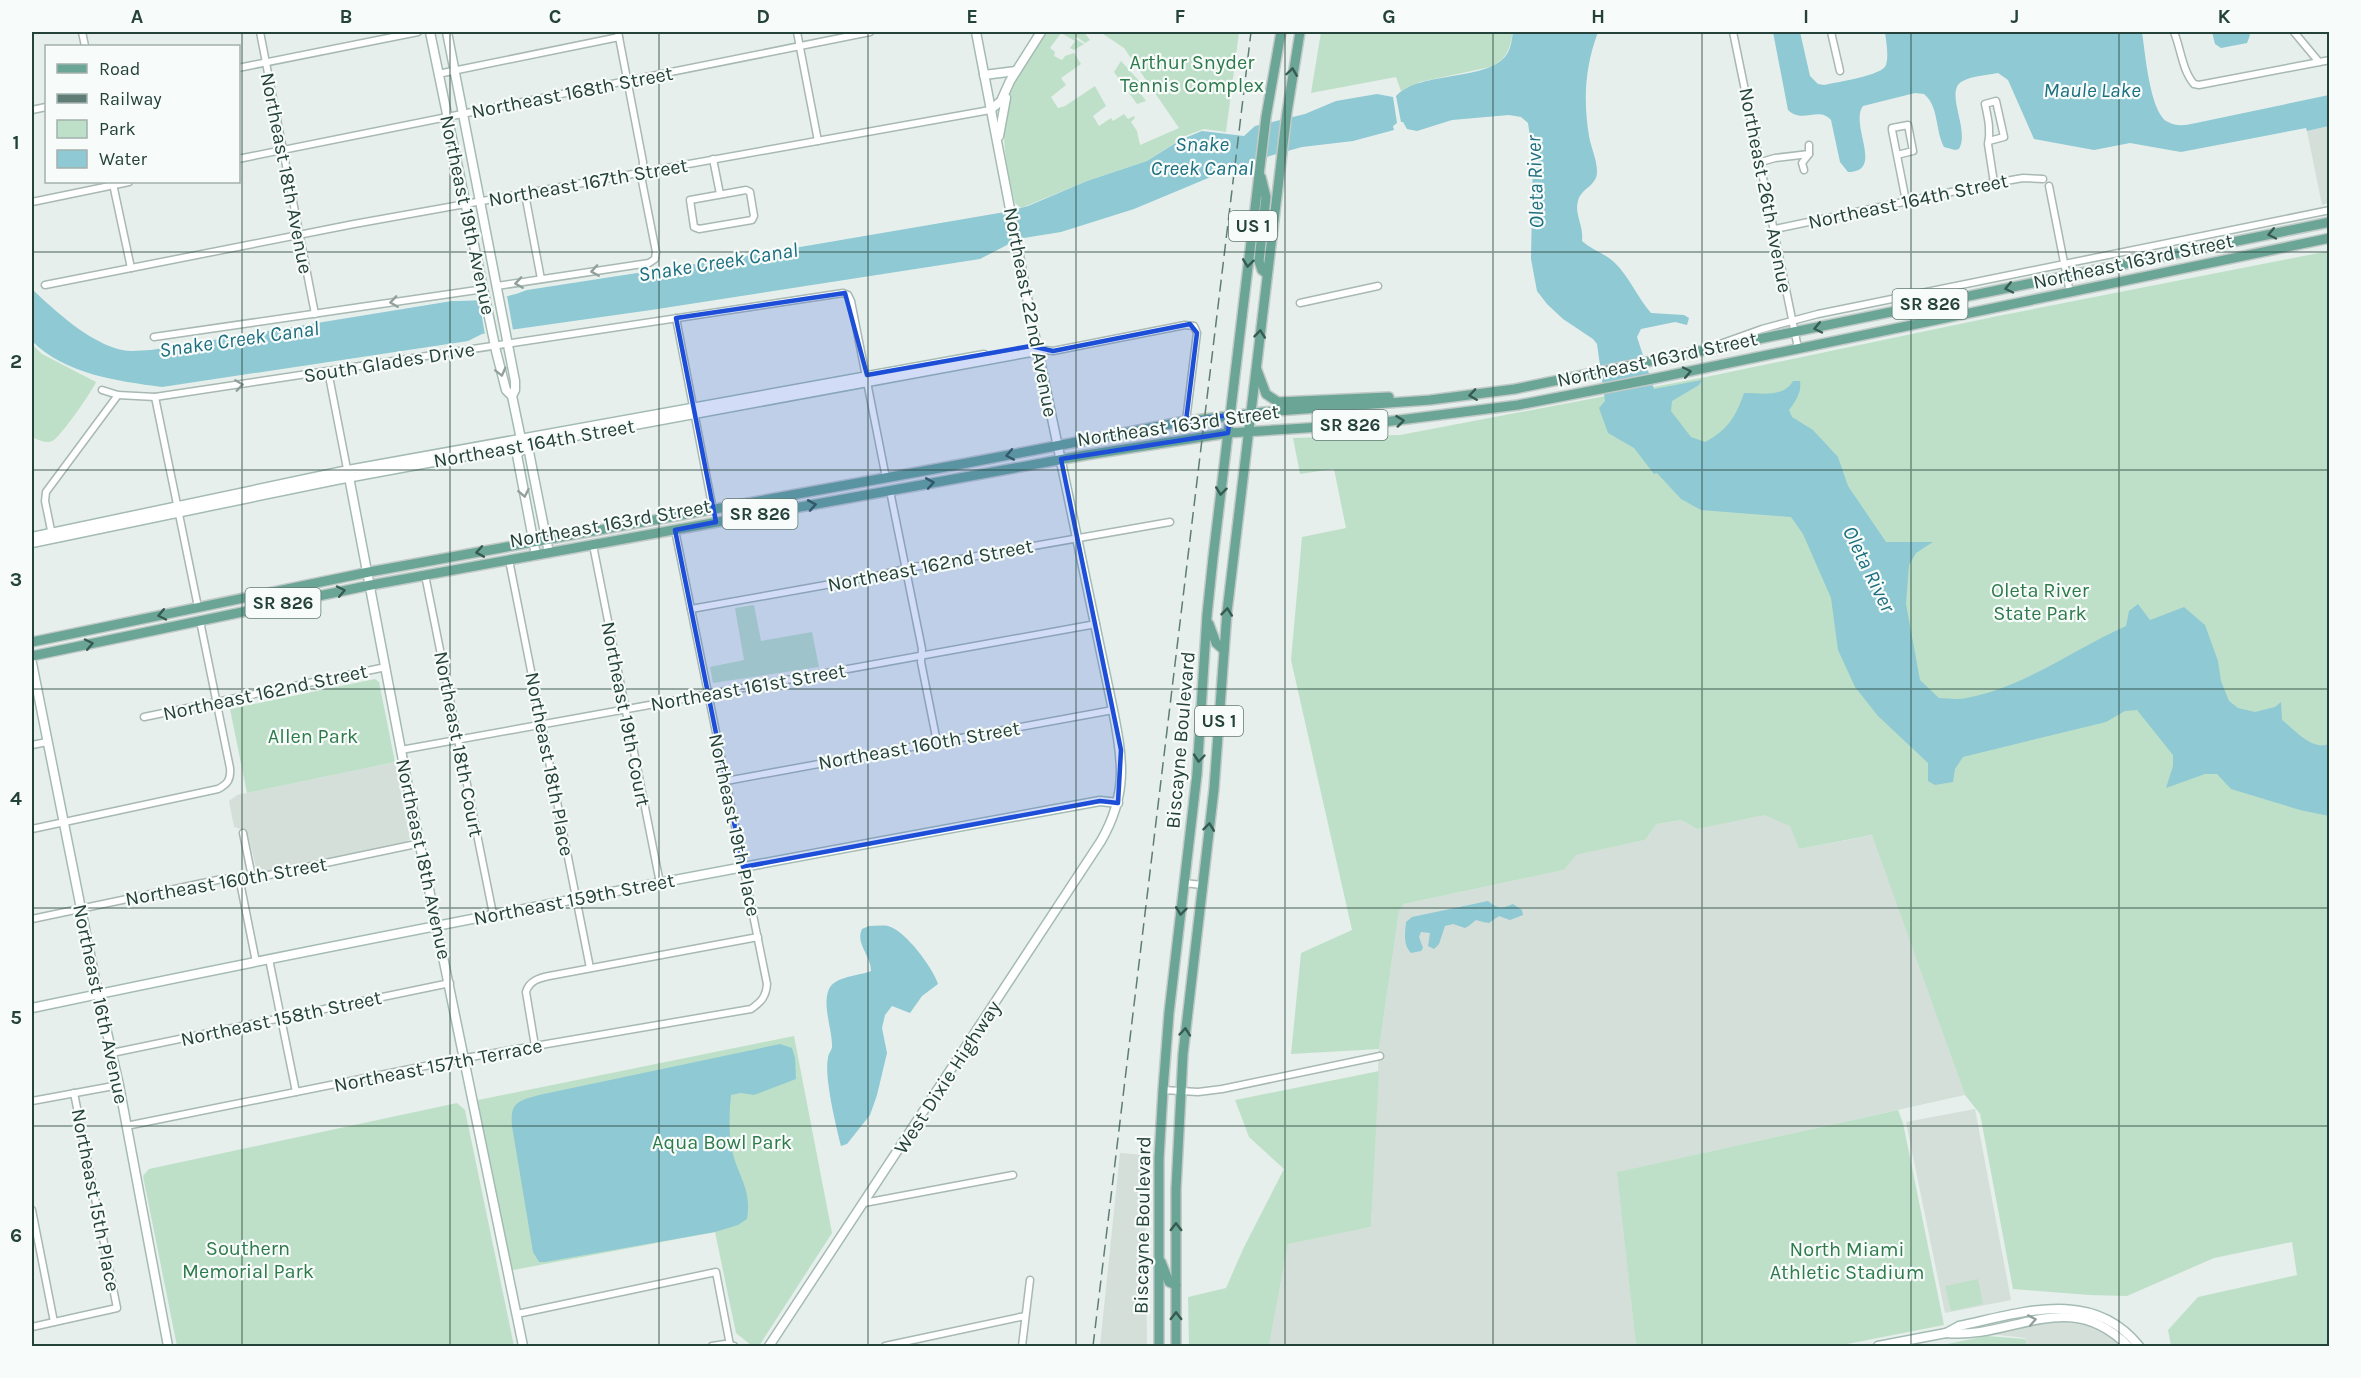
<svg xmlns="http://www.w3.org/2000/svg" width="2361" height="1378" viewBox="0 0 2361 1378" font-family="Karla,sans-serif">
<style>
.built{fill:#d4dfda}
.green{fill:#bfe0c8}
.water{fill:#8ec9d4}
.pier{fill:#e6efeb}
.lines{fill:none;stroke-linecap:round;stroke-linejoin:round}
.street-casing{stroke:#a8b8b2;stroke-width:9}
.secondary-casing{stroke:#a4bbb3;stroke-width:11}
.primary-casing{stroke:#c2cac8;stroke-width:12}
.street{stroke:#fff;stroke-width:6}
.secondary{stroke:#fff;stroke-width:8}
.primary{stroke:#6aa596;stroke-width:9}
.rail{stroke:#5f7d75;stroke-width:1.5;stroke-dasharray:12 6;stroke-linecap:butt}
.oneway{stroke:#365b51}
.oneway2{stroke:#92a09c}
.marked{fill:#1d4ed8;fill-opacity:0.2;stroke:#1d4ed8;stroke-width:4.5;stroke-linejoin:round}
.grid{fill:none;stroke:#24423a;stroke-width:1.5;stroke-opacity:0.55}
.labels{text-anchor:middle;stroke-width:4.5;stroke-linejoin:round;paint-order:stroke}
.shield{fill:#f7fbf9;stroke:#637a73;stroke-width:1.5}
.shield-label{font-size:18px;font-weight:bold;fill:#24423a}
.park-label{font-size:20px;fill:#2d7a4b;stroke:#f7fbf9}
.street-label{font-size:20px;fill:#24423a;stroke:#f7fbf9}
.water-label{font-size:21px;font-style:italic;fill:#1c6f80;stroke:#f7fbf9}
.neatline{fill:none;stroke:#24423a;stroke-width:2}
.grid-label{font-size:20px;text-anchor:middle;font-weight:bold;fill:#24423a}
</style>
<rect width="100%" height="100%" fill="#e6efeb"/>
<g class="built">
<polygon points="2329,126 2329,203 2322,205 2307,131"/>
<polygon points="395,762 410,839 406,842 265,872 261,872 256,868 248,835 244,830 234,827 229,801 237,795"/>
<polygon points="1764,814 1791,826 1799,849 1873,835 1965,1095 1618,1172 1636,1346 1269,1346 1288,1243 1371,1227 1379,1049 1399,912 1404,904 1564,870 1575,855 1645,840 1657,824 1681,820 1697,829"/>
<polygon points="1975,1109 2011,1300 1945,1313 1906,1122"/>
<polygon points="1120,1153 1145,1155 1147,1346 1100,1346"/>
<polygon points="2052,1320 2089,1326 2105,1333 2122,1346 2027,1346 2025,1338 1982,1333"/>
</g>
<g class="green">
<path d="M1046 32H1084L1090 40 1085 43 1076 36 1075 39 1084 44 1074 50 1070 48 1075 41 1061 33 1050 48 1055 52 1054 56 1062 60 1065 56 1074 53 1081 64 1061 78 1066 85 1051 97 1058 108 1065 106 1095 86 1106 106 1093 116 1099 126 1111 118 1113 121 1124 114 1128 119 1134 116 1135 118 1131 122 1137 131 1140 145 1179 128 1124 48 1100 32H1239L1226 132 1204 129 1185 136 1147 161 1087 181 1021 208 1015 203C1007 169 998 131 1009 96 1016 73 1033 52 1046 32Z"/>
<path d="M1321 32H1513C1510 48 1507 60 1490 67L1420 82 1413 87 1401 91 1396 77 1311 93Z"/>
<polygon points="1121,61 1140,82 1135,86 1146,101 1137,104 1114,72"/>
<polygon points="2329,251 2329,1346 2171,1346 2168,1330 2198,1297 2297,1275 2292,1242 2214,1258 2127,1296 2089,1295 2013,1289 1980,1114 1965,1095 1872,835 1799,849 1790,826 1764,815 1697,829 1681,820 1657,824 1645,840 1576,855 1564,870 1404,904 1399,912 1379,1049 1291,1054 1301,953 1352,930 1291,660 1302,537 1346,528 1334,469 1300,474 1293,438 1400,435 1706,377 1998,316"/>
<path d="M32 344 42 354 96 382C91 393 63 433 54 440 46 445 39 440 32 437Z"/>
<polygon points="754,605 761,641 812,632 819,667 713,683 710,667 744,660 735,608"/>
<polygon points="375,679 379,682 395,762 247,793 230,709"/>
<polygon points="794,1036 832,1233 759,1346 752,1346 736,1333 715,1232 508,1271 473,1101"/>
<polygon points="1379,1071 1371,1227 1288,1244 1269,1346 1189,1346 1188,1297 1226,1288 1244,1247 1284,1169 1249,1137 1235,1100"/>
<polygon points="457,1103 465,1110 514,1346 177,1346 143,1176 149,1169"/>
<polygon points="1898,1110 1903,1123 1944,1325 1837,1346 1636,1346 1617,1172"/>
<polygon points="1978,1279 1983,1304 1951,1311 1945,1286"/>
<polygon points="1987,1336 2025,1339 2027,1346 1937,1346"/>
</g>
<g class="water">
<path d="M1513 32H1598C1585 67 1583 99 1589 136 1591 148 1597 159 1597 172 1597 186 1581 188 1578 201 1574 214 1584 226 1582 241 1592 250 1604 253 1614 262 1629 276 1637 297 1651 313L1684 315 1689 318 1687 325 1675 322 1641 329 1637 337 1654 389 1702 380 1699 385 1672 401 1671 411 1691 437 1705 442C1728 430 1736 416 1744 393 1762 393 1783 398 1793 381H1800C1802 392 1795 402 1789 410L1792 417 1813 430 1838 457 1848 486 1886 542H1933L1916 553 1909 565 1906 604 1920 680 1939 698C1947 698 1958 700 1966 698 2023 688 2074 649 2126 626L2129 611 2138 604 2150 620 2184 607 2205 625 2218 661 2221 681 2229 701 2238 708 2255 712 2275 707 2281 702 2282 720C2295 730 2312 751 2329 744V816L2300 810 2231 789 2217 774H2205L2166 788 2173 766V755L2137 710 2125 711 2106 722 1963 757 1955 769 1953 782 1935 785 1928 781V763L1878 716 1855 687 1838 650 1831 598 1803 534 1791 517 1701 510 1681 499 1657 473 1654 474 1634 448 1608 433 1599 408 1605 401 1597 344 1593 339 1563 319 1547 304 1537 291 1531 259 1533 157 1528 123 1521 117 1509 115 1452 120 1417 131 1407 129 1403 122H1401L1396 96C1421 70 1489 82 1507 54 1511 48 1512 39 1513 32Z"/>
<path d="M1773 32H1800L1810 76 1818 84 1824 85C1836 82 1882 76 1886 65 1889 55 1886 41 1885 32H2142C2145 51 2150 114 2168 122 2177 127 2187 125 2196 123L2329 95V126L2307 131 2306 128 2181 152 2130 143 2094 150 2034 139 2008 80 1998 73C1987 75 1971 76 1961 82 1945 93 1970 130 1959 149L1955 150 1944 147C1935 130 1939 106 1924 94L1915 93 1863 106C1849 124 1885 172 1848 172L1840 162 1831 120C1819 106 1802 124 1788 110Z"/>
<polygon points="2212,32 2248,32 2250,35 2247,43 2221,48 2215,44"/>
<path d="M1377 94 1393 97 1397 123 1393 126 1394 130 1353 141 1302 147 1273 155 1225 171 1134 209 1061 232 1011 240 1007 245 980 259 651 310 482 334 468 341 162 387C117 381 65 374 32 341V289C55 311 90 343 122 350 131 352 142 350 151 350L452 301C478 301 502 300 527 290L741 257 1005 212 1028 206 1087 181 1147 161 1180 140 1202 131 1244 136 1255 126 1305 114 1336 101Z"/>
<path d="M1488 901C1498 909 1501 909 1513 904L1522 910 1523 915 1510 920 1499 916 1489 923C1468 919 1482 918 1465 928L1453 924 1445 926 1439 944 1434 949 1428 946 1430 933 1421 932 1419 937 1423 948 1421 951 1411 953C1403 945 1405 934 1406 922L1412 917Z"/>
<path d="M869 926C875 926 882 925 888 926 905 930 933 968 938 984L922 996 910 1013 892 1006 885 1015 882 1028 887 1053 877 1095 870 1115 847 1144 841 1146C836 1126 824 1077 828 1058 828 1054 833 1049 832 1045 832 1029 822 1005 829 989 835 976 859 976 871 971 871 955 855 944 862 929Z"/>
<path d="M780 1044 792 1048 795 1058 796 1079 754 1095 741 1093 731 1095C729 1116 728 1140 735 1161 743 1184 751 1193 747 1219L738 1225 715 1232 545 1262H539L533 1252 512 1126C510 1102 518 1101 539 1095Z"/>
</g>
<polygon class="pier" points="507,296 513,330 485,335 479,300"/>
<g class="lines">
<defs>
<g id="street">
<polyline points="82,32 85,46"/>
<polyline points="260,32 315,314"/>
<polyline points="797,32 818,141"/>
<polyline points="1733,32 1798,348"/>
<polyline points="1831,32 1840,71"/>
<path d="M2174 32C2181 49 2182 70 2194 84L2199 85 2330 60"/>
<polyline points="2294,32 2319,62"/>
<polyline points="238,68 418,32"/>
<polyline points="438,74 619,37"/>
<polyline points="32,110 46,107"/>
<path d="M1989 141 2004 137 1996 101 1985 104C1988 118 1991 130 1988 144L1994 183"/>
<polyline points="1897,155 1913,151 1908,125 1892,128 1892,130 1906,201"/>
<polyline points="238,159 870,32"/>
<polyline points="713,159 720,194"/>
<polyline points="1761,162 1775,158 1809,154"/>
<polyline points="1804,170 1802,163 1809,154 1809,145"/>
<polyline points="113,184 131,268"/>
<polyline points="2049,186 2070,293"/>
<polygon points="746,190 750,192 754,216 752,220 699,229 694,227 690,200"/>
<polyline points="525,194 541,279"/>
<polyline points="32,202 129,182"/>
<polyline points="1775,229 1994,183 2023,178 2043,179"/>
<polyline points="45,285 354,224 990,110"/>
<polyline points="497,286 649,263 655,259 656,252 642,181 643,162 618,32"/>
<polyline points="1300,303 1378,286"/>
<polyline points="676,318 713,510"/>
<polyline points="154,337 484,289"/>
<polyline points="1720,344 1762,329 1818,314 2330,210"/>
<polyline points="1037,349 1053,351 1185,325 1194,326 1197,333 1186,421"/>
<polyline points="328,371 348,474"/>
<polyline points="102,390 118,395 155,397 843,293 848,295 851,301 886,478"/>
<polyline points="155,397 198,607"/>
<polyline points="890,491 922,649 921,662 937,742"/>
<polyline points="52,535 45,501 46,492 118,395"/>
<polyline points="593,545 660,883"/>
<polyline points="509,560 590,968"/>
<polyline points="425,575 493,914"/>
<polyline points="691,609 876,576 914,567 1170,522"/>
<polyline points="144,717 386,667"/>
<polyline points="32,745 47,742"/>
<polyline points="401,750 1096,624"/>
<polyline points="726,781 1113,710"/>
<path d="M32 829 218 789C228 784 231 779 230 768L200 621"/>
<polyline points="243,833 252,877"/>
<polyline points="239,877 256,962"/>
<polyline points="1184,883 1202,885"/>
<polyline points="32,919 222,879 264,876 421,843"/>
<polyline points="269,959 296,1092"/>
<path d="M535 1046 526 992C529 981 539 978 549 976L758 937"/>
<polyline points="112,1053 450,983"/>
<polyline points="1163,1090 1198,1092 1222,1089 1380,1056"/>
<polyline points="32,1101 119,1085"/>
<path d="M126 1126 465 1058 751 1009C761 1002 766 997 767 984L675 530"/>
<polyline points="864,1203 1013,1175"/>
<polyline points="32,1210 54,1322"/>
<polyline points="517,1314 716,1272 730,1345"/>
<polyline points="32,1327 117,1308 74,1093"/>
<polyline points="712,1346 725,1344 734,1346"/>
<polyline points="885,1346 1025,1316"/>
<polyline points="1022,1346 1030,1280"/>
</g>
<g id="secondary">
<polyline points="430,32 496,351 506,390 512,396"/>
<polyline points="447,32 515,381 515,390 512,396 521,439 524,446 529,452 549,553"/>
<polyline points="984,75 1016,71"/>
<polyline points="990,110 1001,101 1010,81 1041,32"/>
<polyline points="999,136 1006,98"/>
<polyline points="524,446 517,455 536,555"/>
<polyline points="349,477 408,787 523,1346"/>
<polyline points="32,537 348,470 984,355"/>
<polyline points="32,543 336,480 1031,352 1037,349"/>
<polyline points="32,663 96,984 119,1085 168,1346"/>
<path d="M32 1008C387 933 743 866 1100 801L1118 803"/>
<path d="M1946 1333C2012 1340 2068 1285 2128 1346"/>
<path d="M769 1346 1101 841C1128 794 1123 760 1113 710L1030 313 976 32"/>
<path d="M1878 1346 1946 1333 1959 1326C2021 1313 2092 1287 2139 1346"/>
</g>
<g id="primary">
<polyline points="1261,177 1266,197 1259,261 1262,270 1267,274"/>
<polyline points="1257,370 1266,394 1278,402 1389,397"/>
<polyline points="1209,624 1216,643 1224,650"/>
<polyline points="32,642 369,572 962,464 1186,421 1264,412 1430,400 1515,389 2330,222"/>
<polyline points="32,656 371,585 1086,455 1228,433 1368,424 1518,405 1652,379 2330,238"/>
<polyline points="1161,1262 1169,1282 1176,1285"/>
<polyline points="1159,1346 1159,1158 1163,1090 1169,1013 1197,774 1207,615 1213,558 1266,117 1281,32"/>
<polyline points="1176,1346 1176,1189 1183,1054 1214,789 1227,612 1287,112 1300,32"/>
</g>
</defs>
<use href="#street" class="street-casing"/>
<use href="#secondary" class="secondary-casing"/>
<use href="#primary" class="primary-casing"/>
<use href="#street" class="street"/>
<use href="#secondary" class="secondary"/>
<use href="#primary" class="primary"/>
<polyline class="rail" points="1093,1346 1251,32"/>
</g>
<defs><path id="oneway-chevron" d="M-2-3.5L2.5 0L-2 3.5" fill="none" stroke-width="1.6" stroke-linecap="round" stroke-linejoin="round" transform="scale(1.5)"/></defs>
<g class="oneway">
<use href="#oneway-chevron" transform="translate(1292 72) rotate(-82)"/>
<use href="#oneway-chevron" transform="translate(2272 234) rotate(168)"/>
<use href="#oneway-chevron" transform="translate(1248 263) rotate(97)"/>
<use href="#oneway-chevron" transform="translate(2009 288) rotate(168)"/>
<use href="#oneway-chevron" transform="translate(1818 328) rotate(168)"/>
<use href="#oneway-chevron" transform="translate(1260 334) rotate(-84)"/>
<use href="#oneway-chevron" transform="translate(1687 372) rotate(-12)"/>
<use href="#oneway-chevron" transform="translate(1473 395) rotate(172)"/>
<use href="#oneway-chevron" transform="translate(1400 421) rotate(-7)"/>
<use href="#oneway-chevron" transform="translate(1010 455) rotate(169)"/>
<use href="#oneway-chevron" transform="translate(930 483) rotate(-10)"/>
<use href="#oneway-chevron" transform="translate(1221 491) rotate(97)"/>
<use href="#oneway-chevron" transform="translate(812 505) rotate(-10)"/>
<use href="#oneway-chevron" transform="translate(480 552) rotate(170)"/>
<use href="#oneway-chevron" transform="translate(341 591) rotate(-12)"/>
<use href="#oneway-chevron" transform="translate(1227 612) rotate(-84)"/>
<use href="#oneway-chevron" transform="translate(162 615) rotate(168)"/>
<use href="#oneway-chevron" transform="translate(89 644) rotate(-12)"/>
<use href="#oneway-chevron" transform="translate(1199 758) rotate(95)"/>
<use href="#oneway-chevron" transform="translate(1209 827) rotate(-83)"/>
<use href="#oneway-chevron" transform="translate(1181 911) rotate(97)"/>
<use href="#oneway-chevron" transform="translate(1185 1032) rotate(-85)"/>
<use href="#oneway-chevron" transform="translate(1176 1227) rotate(-90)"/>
<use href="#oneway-chevron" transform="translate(1176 1316) rotate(-90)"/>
</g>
<g class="oneway2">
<use href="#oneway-chevron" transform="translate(595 271) rotate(171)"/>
<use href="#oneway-chevron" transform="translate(519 283) rotate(171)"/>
<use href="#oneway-chevron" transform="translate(394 302) rotate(172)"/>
<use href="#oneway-chevron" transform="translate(501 372) rotate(76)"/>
<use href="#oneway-chevron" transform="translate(239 385) rotate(-8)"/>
<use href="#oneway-chevron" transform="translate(524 493) rotate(79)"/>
<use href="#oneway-chevron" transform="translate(2032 1320) rotate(-11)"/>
</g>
<path class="marked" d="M845 293 867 375 1031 346 1053 351 1190 324 1197 333 1186 421 1230 415 1228 433 1061 459 1121 750 1118 803 1100 801 743 867 675 530 716 522 676 318Z"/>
<path class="grid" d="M242 32V1346M450 32V1346M659 32V1346M868 32V1346M1076 32V1346M1285 32V1346M1493 32V1346M1702 32V1346M1911 32V1346M2119 32V1346M32 252H2330M32 470H2330M32 689H2330M32 908H2330M32 1126H2330"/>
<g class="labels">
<g class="shield">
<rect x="1229" y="211" width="48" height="30" rx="4.5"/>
<rect x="1892.5" y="289" width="75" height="30" rx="4.5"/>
<rect x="1312.5" y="410" width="75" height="30" rx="4.5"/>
<rect x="722.5" y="499" width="75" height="30" rx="4.5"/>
<rect x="245.5" y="588" width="75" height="30" rx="4.5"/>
<rect x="1195" y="706" width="48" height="30" rx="4.5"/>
</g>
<g class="shield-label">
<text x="1253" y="232">US 1</text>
<text x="1930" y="310">SR 826</text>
<text x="1350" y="431">SR 826</text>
<text x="760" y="520">SR 826</text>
<text x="283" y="609">SR 826</text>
<text x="1219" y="727">US 1</text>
</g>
<g class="park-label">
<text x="1192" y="69">Arthur Snyder<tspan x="1192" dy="23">Tennis Complex</tspan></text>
<text x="2040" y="597">Oleta River<tspan x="2040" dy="23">State Park</tspan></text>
<text x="313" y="743">Allen Park</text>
<text x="722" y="1149">Aqua Bowl Park</text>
<text x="248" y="1255">Southern<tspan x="248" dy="23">Memorial Park</tspan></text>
<text x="1847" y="1256">North Miami<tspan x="1847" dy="23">Athletic Stadium</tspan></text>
</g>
<g class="street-label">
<text transform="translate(572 92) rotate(-11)" y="7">Northeast 168th Street</text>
<text transform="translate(287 173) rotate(79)" y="7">Northeast 18th Avenue</text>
<text transform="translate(588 182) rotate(-10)" y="7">Northeast 167th Street</text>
<text transform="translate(1766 190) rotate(79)" y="7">Northeast 26th Avenue</text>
<text transform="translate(1908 201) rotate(-12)" y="7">Northeast 164th Street</text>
<text transform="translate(468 215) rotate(78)" y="7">Northeast 19th Avenue</text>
<text transform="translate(2133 261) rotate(-12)" y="7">Northeast 163rd Street</text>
<text transform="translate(1031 312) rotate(79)" y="7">Northeast 22nd Avenue</text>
<text transform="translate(1657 359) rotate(-12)" y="7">Northeast 163rd Street</text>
<text transform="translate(389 362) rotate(-9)" y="7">South Glades Drive</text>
<text transform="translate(1178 425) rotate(-8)" y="7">Northeast 163rd Street</text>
<text transform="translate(534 443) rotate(-10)" y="7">Northeast 164th Street</text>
<text transform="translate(610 523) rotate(-10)" y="7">Northeast 163rd Street</text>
<text transform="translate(930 565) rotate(-11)" y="7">Northeast 162nd Street</text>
<text transform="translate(748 687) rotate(-10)" y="7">Northeast 161st Street</text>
<text transform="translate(265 692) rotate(-12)" y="7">Northeast 162nd Street</text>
<text transform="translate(626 714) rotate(79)" y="7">Northeast 19th Court</text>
<text transform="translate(1180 740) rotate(-85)" y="7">Biscayne Boulevard</text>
<text transform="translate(459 744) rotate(79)" y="7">Northeast 18th Court</text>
<text transform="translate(919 745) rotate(-10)" y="7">Northeast 160th Street</text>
<text transform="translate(550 764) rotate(79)" y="7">Northeast 18th Place</text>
<text transform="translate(735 825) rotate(78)" y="7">Northeast 19th Place</text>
<text transform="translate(424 859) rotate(78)" y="7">Northeast 18th Avenue</text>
<text transform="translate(226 881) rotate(-10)" y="7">Northeast 160th Street</text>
<text transform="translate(574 899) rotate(-11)" y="7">Northeast 159th Street</text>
<text transform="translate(101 1004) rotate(78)" y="7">Northeast 16th Avenue</text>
<text transform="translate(281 1018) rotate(-12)" y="7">Northeast 158th Street</text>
<text transform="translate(438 1065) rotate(-11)" y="7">Northeast 157th Terrace</text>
<text transform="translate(947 1077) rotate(-57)" y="7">West Dixie Highway</text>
<text transform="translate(96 1200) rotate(79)" y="7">Northeast 15th Place</text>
<text transform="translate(1142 1225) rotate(-89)" y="7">Biscayne Boulevard</text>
</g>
<g class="water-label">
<text x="2092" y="97">Maule Lake</text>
<text x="1202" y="151">Snake<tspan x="1202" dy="24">Creek Canal</tspan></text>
<text transform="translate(1535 182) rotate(-92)" y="7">Oleta River</text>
<text transform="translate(718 262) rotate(-9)" y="7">Snake Creek Canal</text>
<text transform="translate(239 339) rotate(-8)" y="7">Snake Creek Canal</text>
<text transform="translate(1869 569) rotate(64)" y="7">Oleta River</text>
</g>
</g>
<rect width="2361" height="1378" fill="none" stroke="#f7fbf9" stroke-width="66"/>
<rect x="45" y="45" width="195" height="138" fill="#f7fbf9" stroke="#a3b1ad" stroke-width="1.5"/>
<rect x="57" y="64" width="30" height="9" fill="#6aa596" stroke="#a3b1ad" stroke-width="1.5"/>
<text x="99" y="75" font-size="18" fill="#24423a">Road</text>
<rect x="57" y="94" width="30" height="9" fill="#5f7d75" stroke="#a3b1ad" stroke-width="1.5"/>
<text x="99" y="105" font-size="18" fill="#24423a">Railway</text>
<rect x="57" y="120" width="30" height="18" fill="#bfe0c8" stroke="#a3b1ad" stroke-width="1.5"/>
<text x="99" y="135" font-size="18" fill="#24423a">Park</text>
<rect x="57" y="150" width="30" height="18" fill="#8ec9d4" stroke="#a3b1ad" stroke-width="1.5"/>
<text x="99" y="165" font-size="18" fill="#24423a">Water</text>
<rect x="33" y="33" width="2295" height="1312" class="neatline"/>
<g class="grid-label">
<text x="137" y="23">A</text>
<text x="346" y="23">B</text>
<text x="555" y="23">C</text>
<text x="763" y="23">D</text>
<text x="972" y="23">E</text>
<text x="1180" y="23">F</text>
<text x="1389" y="23">G</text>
<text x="1598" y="23">H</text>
<text x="1806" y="23">I</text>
<text x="2015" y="23">J</text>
<text x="2224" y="23">K</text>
<text x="16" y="149">1</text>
<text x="16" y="368">2</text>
<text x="16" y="586">3</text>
<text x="16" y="805">4</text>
<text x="16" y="1024">5</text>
<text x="16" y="1242">6</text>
</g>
</svg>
